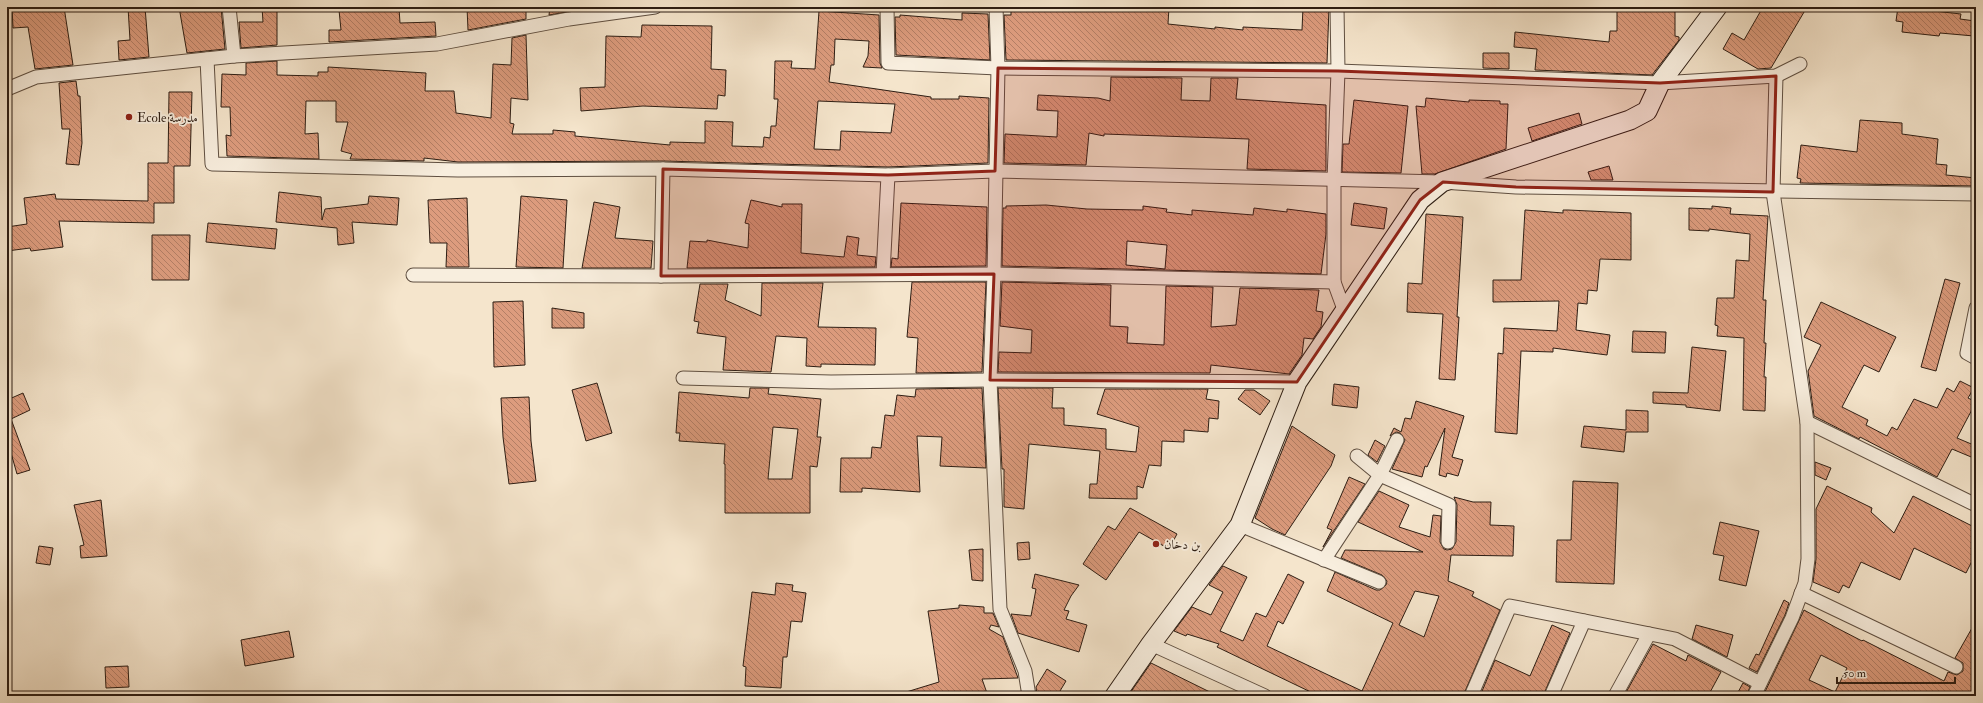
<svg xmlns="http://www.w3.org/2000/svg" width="1983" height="703" viewBox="0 0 1983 703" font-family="'IM FELL Double Pica',Amiri,serif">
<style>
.building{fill:url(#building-back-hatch);stroke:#2d1d13;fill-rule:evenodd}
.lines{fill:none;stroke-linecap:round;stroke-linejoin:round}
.street-casing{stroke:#5f4f41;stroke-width:15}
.secondary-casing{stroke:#2d1d13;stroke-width:21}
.street{stroke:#f8eede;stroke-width:13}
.secondary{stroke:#f8eede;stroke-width:19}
.marked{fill:#8f2418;fill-opacity:0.2;stroke:#8f2418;stroke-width:3;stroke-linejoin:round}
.poi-dot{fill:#8f2418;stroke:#f8eede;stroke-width:1.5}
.labels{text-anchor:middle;stroke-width:3.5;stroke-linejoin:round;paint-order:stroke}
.poi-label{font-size:13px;fill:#2d1d13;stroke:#f8eede;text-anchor:start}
</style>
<defs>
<pattern id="building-back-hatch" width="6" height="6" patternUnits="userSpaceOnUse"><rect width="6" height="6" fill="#dd9c7e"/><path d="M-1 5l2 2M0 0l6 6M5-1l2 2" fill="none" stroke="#b47f66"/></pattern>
</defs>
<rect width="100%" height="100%" fill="#f5e5cc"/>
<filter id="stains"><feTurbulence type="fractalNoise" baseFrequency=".005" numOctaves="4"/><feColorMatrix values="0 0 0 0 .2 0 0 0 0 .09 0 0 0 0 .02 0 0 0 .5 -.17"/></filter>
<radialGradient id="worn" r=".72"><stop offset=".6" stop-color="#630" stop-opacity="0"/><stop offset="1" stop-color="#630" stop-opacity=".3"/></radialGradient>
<g class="building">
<polygon points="12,7 64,7 73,65 35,69 28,27 13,28"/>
<polygon points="128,7 145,7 149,57 119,60 118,41 130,40"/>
<polygon points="179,7 221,7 225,49 187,53"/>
<polygon points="262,7 277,7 277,45 241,48 239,22 263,22"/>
<polygon points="348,7 397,7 399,8 400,23 435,22 436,36 329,42 329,30 341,30 339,10 347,10"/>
<polygon points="467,7 526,7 526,19 468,30"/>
<polygon points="550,7 596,7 549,15"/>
<polygon points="1011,7 1169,7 1168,24 1215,29 1215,27 1243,30 1243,27 1302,30 1303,7 1329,7 1327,63 1006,60 1004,15 1011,15"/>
<polygon points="1617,7 1675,7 1675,36 1679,37 1679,40 1652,75 1535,70 1537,49 1514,47 1515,32 1609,42 1610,31 1617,31"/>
<polygon points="1763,7 1807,7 1771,68 1758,69 1723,49 1732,33 1744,40"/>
<polygon points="1898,7 1961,14 1960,19 1975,21 1974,36 1940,33 1939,36 1902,32 1903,22 1896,21"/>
<path d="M819 11 879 15 880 63 882 68 863 67 868 56 869 41 835 39 834 65H831L829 82 931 97V99H959V96L989 98 988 163 888 167 663 161 458 162 424 158V161L350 159 352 154 341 151 348 122H336V101H306L305 134 318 133 319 159 227 156 226 135 231 136 230 107H221L222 74 246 75V63L277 61V75L318 76V72H328V67L426 73 425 91H454L456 113 491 118 493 64 511 65 512 38 526 35 528 100 511 98 510 123 514 124 512 134H553V130L575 132V136L670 145V142L705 143V121L733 122 732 146 763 147 764 137 770 138 771 126H776L778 99H774L775 61H792L791 68 815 69ZM818 101 895 104 891 133 841 131 840 150 814 149Z"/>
<polygon points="962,13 988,14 990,60 896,55 895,17 900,17 900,15 962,20"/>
<polygon points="642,25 712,26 711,69 726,70 725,96 718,95 717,109 643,106 581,111 580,88 605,87 606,36 641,37"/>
<polygon points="1483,53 1509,53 1509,69 1483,68"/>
<polygon points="1111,77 1182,78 1181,100 1210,101 1211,78 1238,78 1236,99 1326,105 1326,171 1247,169 1249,139 1104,134 1104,136 1089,133 1086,165 1004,163 1005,134 1057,137 1058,111 1037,110 1038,95 1098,98 1110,101"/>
<polygon points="76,81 78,96 80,96 82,143 79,165 66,164 70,129 62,129 59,83"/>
<polygon points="169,92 192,92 190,166 174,166 174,203 154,203 154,223 59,221 63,247 31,251 30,248 7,251 7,227 27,224 24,198 55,194 56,199 148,201 148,163 168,163"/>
<polygon points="1426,98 1469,102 1469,100 1500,101 1500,104 1508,104 1506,149 1435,174 1422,174 1416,106 1425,107"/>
<polygon points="1354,100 1408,106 1401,173 1342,172 1343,144 1349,144"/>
<polygon points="1579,113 1582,124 1532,141 1528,128"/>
<polygon points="1860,120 1902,123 1902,134 1938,139 1936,164 1947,165 1946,175 1976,178 1976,186 1800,183 1801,179 1797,178 1801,145 1857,152"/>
<polygon points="1609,166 1613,180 1591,180 1588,172"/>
<polygon points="279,192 321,197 322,220 325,209 368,204 369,196 399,198 397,225 352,222 354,243 338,245 337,228 276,222"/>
<polygon points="521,196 567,200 563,268 516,267"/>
<polygon points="467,198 469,267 446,267 447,243 430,243 428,200"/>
<polygon points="751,200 782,207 782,204 802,204 801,253 844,257 847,236 859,238 857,255 876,257 875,267 687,268 690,241 707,242 707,240 748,248 749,224 745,223"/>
<polygon points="594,202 620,207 615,238 653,241 651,268 582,268"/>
<polygon points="901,203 987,207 986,266 891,267 892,258 898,259"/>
<polygon points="1354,203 1387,208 1384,229 1351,225"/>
<path d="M1046 205 1087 209 1143 210V206L1167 209 1166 212 1192 215V210L1253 215 1254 208 1287 212V209L1326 214V234L1321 274 1002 266 1003 208H1006V206ZM1127 241 1167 245 1165 269 1126 265Z"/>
<polygon points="1712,206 1731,208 1730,214 1768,216 1763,300 1766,300 1764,343 1766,343 1764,377 1766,377 1765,411 1743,410 1744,338 1717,336 1718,326 1715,325 1717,298 1734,298 1736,260 1749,261 1750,234 1709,229 1709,231 1689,230 1689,208 1712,209"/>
<polygon points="1525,210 1563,213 1563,210 1568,210 1631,213 1631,260 1600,259 1597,291 1588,290 1587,304 1578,303 1576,330 1610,335 1607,355 1553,348 1553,352 1521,351 1517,434 1495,432 1498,353 1503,354 1504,328 1557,331 1559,301 1493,302 1493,280 1521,280"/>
<polygon points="1426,214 1463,217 1457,317 1459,317 1455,380 1439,379 1443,314 1407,312 1408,283 1422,284"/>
<polygon points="208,223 277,229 275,249 206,242"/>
<polygon points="152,235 190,235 189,280 152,280"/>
<polygon points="1945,279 1960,283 1936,371 1921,367"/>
<polygon points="912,282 986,282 982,372 916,373 918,338 907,337"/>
<polygon points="1002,282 1111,285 1110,326 1128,327 1127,343 1164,345 1166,286 1213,287 1211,327 1236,325 1240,288 1319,290 1316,311 1323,312 1321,327 1313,339 1304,338 1302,355 1289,374 1211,365 1210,373 998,372 999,352 1031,353 1032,330 1000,326"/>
<polygon points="762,283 823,283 818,327 876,328 875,365 821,364 821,367 806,366 807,338 776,336 771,372 723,370 726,337 697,333 699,322 694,321 700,284 728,284 725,300 761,316"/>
<polygon points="523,301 525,365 494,367 493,302"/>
<polygon points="1821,302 1896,337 1879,372 1864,365 1842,407 1868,420 1866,425 1887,436 1892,427 1897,430 1914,399 1937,408 1947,388 1954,392 1960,381 1974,388 1968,398 1976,402 1957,438 1976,446 1976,459 1952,449 1937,477 1860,437 1859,439 1814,416 1808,371 1821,345 1804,337"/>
<polygon points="552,308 584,313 584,328 552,328"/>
<polygon points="1633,331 1666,332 1665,353 1632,352"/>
<polygon points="1692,347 1726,351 1720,411 1686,407 1686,405 1653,403 1653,392 1688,393"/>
<polygon points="597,383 612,433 586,441 572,390"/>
<polygon points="1334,384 1359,387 1357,408 1332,405"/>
<path d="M750 388H769L768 394 821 399 817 437H821L817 467 810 466V513H725V464H724L725 444 679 441 680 433H676L679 392 749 398ZM773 427 798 429 792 479H768Z"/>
<polygon points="982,388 986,468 940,466 942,437 917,436 920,492 862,488 862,492 840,492 841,458 871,458 872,447 881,448 885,415 894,416 897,395 915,397 916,389"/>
<polygon points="998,388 1053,388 1052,408 1064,408 1064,425 1106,429 1106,449 1136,452 1139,427 1097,414 1105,389 1208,389 1206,399 1219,401 1218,419 1209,418 1208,432 1184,430 1184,442 1162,441 1161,466 1149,465 1143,488 1137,486 1137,499 1089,498 1090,484 1097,484 1100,451 1029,444 1024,509 1004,507 1004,469 1002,469"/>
<polygon points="1245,390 1254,390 1270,401 1260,415 1238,399"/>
<polygon points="23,393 30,410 11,419 30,470 17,474 11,453 7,455 7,400"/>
<polygon points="529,397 531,441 536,481 509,484 503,437 501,398"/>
<polygon points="1416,401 1464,416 1452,457 1463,460 1458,476 1447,473 1446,477 1439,475 1445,428 1427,467 1425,466 1422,477 1392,469 1405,440 1400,433 1396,432 1390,436 1394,428 1401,432 1405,418 1411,419"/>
<polygon points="1626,410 1648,411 1648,432 1626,432 1624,452 1581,447 1584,426 1626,430"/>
<polygon points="1292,426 1335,455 1331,466 1285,535 1272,529 1255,518"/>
<polygon points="1375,440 1385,446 1377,462 1368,455"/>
<polygon points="1815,462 1831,468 1826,480 1815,475"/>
<polygon points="1349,477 1365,484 1323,547 1332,530 1327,528"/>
<polygon points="1573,481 1618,483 1614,584 1556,582 1557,540 1571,540"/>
<polygon points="1827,486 1872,508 1871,512 1894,533 1913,496 1976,528 1976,553 1966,573 1914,548 1900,580 1861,562 1849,588 1843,585 1839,593 1813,582 1816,559 1816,509"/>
<path d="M1379 491 1409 505 1399 527 1430 537 1433 515 1441 516 1440 542 1444 549 1447 550 1452 549 1456 542 1457 505 1454 497 1473 502H1491L1490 525 1514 526 1513 556 1451 555 1448 581 1474 592 1472 596 1500 610 1463 696H1319L1217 647 1219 644 1187 634 1186 636 1174 631 1192 607 1211 615 1223 592 1209 585 1223 566 1247 577 1220 631 1243 641 1256 613 1266 617 1288 574 1304 582 1283 624 1278 621 1267 646 1362 691 1393 623 1327 591 1335 572 1376 590H1380L1386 585 1387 581 1382 575 1341 558 1345 550 1423 552 1358 522ZM1415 591 1439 596 1424 637 1399 625Z"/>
<polygon points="101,500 107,556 81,558 80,546 84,545 74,505"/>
<polygon points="1130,508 1177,534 1169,549 1139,532 1106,580 1083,564 1108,526 1115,530"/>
<polygon points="1720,522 1759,531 1746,586 1719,580 1724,556 1713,554"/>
<polygon points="1029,542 1030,559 1018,560 1017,543"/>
<polygon points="39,546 53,548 50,565 36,563"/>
<polygon points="983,549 983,581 972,580 969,550"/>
<polygon points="1035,574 1079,585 1071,596 1064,610 1069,611 1066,619 1087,625 1079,652 1018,633 1011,614 1031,616 1036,589 1032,588"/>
<polygon points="776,583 793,585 792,591 806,593 802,622 791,621 787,657 783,657 781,688 745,686 746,667 743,666 752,592 775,595"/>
<polygon points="1784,600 1789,603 1785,615 1757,672 1749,668 1756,654 1759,655"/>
<polygon points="959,605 984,607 984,613 993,613 999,627 991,625 989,629 1003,637 1018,678 982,679 988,696 904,696 903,693 939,682 928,611 959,608"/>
<path d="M1804 610 1835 627 1862 641 1863 640 1944 681 1948 672 1957 675 1963 671V663L1955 658 1976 621V683L1969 696H1763ZM1821 655 1847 668 1835 692 1809 680Z"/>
<polygon points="1552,625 1570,633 1543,696 1480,696 1495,660 1530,676"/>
<polygon points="1696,625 1733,635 1727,657 1692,639"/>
<polygon points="289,631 294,657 245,666 241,640"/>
<polygon points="1653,644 1686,661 1688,655 1721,672 1708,696 1624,696"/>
<polygon points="1151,663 1218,696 1128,696"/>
<polygon points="128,666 129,687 106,688 105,667"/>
<polygon points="1047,669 1066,681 1057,696 1037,696 1036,687"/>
<polygon points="1743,683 1750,687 1746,696 1736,696"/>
</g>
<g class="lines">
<defs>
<g id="street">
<polyline points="229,7 234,56"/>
<polyline points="887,7 888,63 998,68 1338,71 1660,83 1776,76 1800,64"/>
<polyline points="996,7 998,68 994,274 990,380 1000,609 1025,671 1029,696"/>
<polyline points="1337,7 1338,71 1334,180 1334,282 1345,312"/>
<polyline points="207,59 212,164 458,170 663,169 888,175 995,171 1442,182 1516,187 1976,194"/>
<polyline points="7,89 36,77 234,56 437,44 569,19 655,7"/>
<polyline points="883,274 888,175"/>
<polyline points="413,275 661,276 994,274 1334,282"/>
<polyline points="661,276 663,169"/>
<polyline points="1976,308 1967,353 1976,358"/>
<polyline points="683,378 831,382 990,380 1297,382"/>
<polyline points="1807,422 1976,505"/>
<polyline points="1357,456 1380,475 1449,505 1448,542"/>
<polyline points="1240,525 1379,582"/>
<polyline points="1324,560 1380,475 1397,440"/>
<polyline points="1801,593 1956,667"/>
<polyline points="1151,644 1265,696"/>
<polyline points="1471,696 1510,606 1675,639 1760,683"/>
<polyline points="1551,696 1584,621"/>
<polyline points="1615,696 1649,634"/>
<polyline points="1754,696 1792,618 1805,583 1808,559 1807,422 1773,192 1776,76"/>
</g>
<polyline id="secondary" points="1115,696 1151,644 1240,525 1297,382 1420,200 1442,182 1630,120 1647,111 1660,83 1717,7"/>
</defs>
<use href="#street" class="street-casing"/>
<use href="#secondary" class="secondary-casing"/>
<use href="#street" class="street"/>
<use href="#secondary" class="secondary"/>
</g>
<path class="marked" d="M998 68 1338 71 1660 83 1776 76 1773 192 1516 187 1443 182 1420 200 1297 382 990 380 994 274 661 276 663 169 888 175 995 171Z"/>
<g class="poi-dot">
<circle cx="129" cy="117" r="4"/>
<circle cx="1156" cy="544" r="4"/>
</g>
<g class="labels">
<g class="poi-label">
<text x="137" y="122">Ecole مدرسة</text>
<text x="1164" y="549">بن دخان</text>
</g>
</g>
<rect width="1983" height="703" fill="none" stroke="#f5e5cc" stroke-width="24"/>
<rect x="8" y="8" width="1967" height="687" fill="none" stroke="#2d1d13" stroke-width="2"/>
<rect x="12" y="12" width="1959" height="679" fill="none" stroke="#2d1d13"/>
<path d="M1837 677v6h118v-6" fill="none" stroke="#2d1d13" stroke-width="2"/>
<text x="1843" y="677" font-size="12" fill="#2d1d13" stroke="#f8eede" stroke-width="3" paint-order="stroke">50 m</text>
<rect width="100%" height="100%" filter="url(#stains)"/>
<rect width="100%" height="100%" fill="url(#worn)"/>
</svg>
